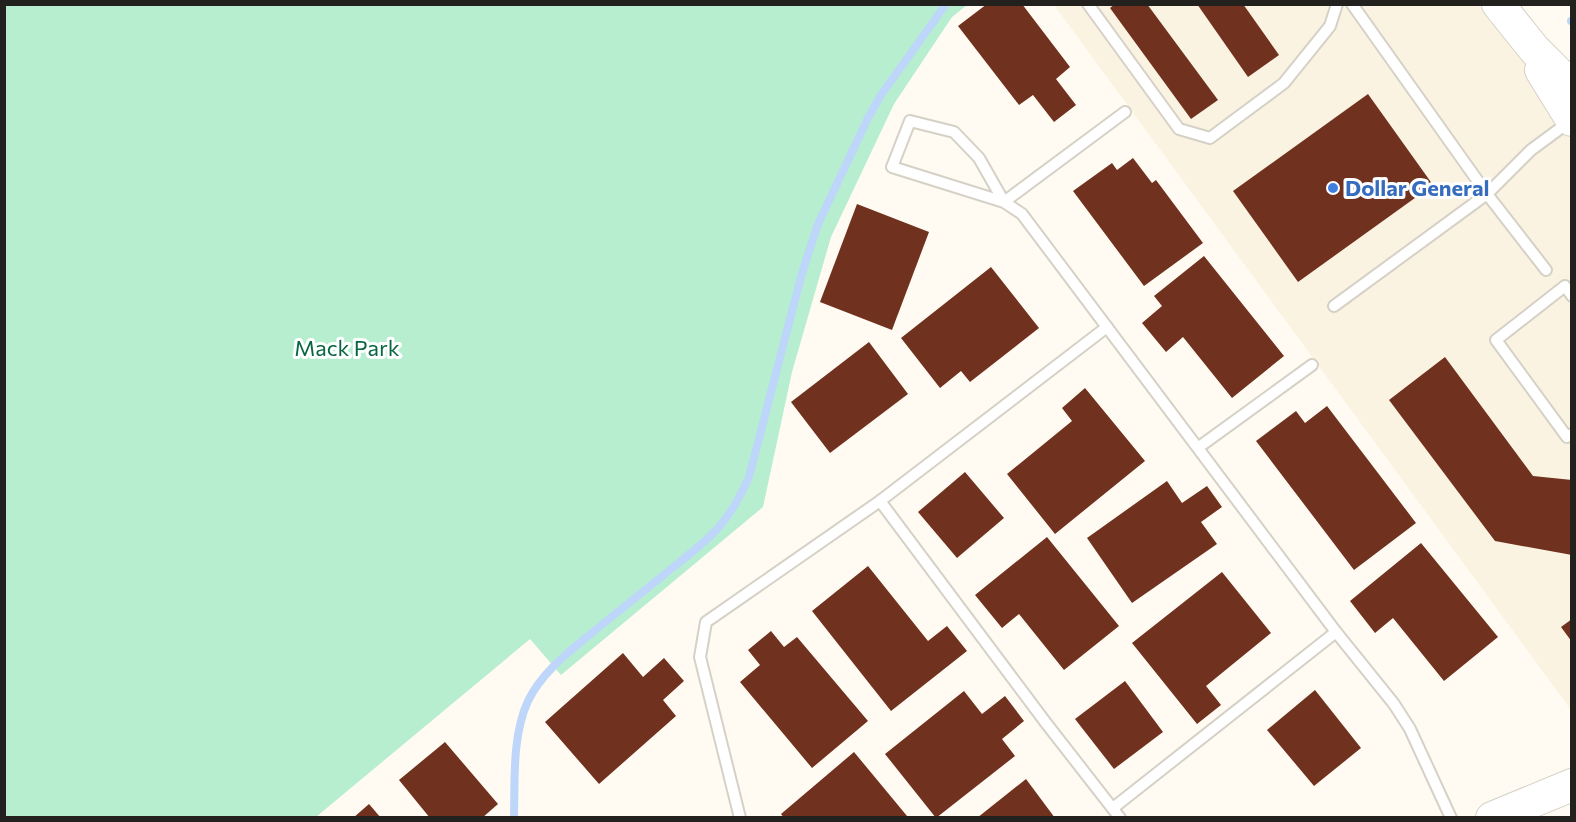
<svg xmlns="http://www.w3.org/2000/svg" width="1576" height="822" viewBox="0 0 1576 822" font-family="Commissioner,sans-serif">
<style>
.built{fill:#fbf3e1}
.green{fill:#b7eed0}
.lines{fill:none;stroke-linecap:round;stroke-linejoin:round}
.stream{stroke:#bdd6f9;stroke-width:8}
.building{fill:#70311f}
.lane-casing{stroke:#d5d1c6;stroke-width:14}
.secondary-casing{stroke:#d5d1c6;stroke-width:34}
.lane{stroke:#fff;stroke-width:10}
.secondary{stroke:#fff;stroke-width:32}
.shop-dot{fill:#3f7fe0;stroke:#fff;stroke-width:2}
.labels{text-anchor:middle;stroke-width:6;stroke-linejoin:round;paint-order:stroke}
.shop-label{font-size:22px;font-weight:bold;fill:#366cbe;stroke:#fff;text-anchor:start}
.park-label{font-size:22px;fill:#096643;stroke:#fff}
</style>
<rect width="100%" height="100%" fill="#fffbf2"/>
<polygon class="built" points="1054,5 1498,5 1571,87 1571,710"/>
<polygon class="green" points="5,4 967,4 967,5 952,17 894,104 831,237 792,372 763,507 561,675 530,639 316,817 5,818"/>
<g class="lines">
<g class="stream">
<polyline points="1571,21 1572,21"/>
<path d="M514 818C515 779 512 736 528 701 542 672 569 652 593 632 619 611 645 590 671 569 687 556 705 543 719 527 732 512 741 495 749 477L802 273 818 224 868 118 881 95 946 4"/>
</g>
</g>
<g class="building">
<polygon points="987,4 1022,4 1070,67 1056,79 1076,105 1054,122 1033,95 1019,105 958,26"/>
<polygon points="1115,4 1147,4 1218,100 1191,119 1110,8"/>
<polygon points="1197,4 1243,4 1279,55 1248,77"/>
<polygon points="1368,94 1433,185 1298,282 1233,191"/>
<polygon points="1133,158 1152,183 1156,180 1203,243 1144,286 1073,191 1112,163 1117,170"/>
<polygon points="857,204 929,232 892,330 820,302"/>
<polygon points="1204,256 1284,356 1232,398 1183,337 1166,352 1142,323 1162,306 1154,296"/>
<polygon points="991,267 1039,328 970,382 961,371 940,388 901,338"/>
<polygon points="869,342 908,394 830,453 791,402"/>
<polygon points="1445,357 1533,476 1572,480 1572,555 1495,541 1389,400"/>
<polygon points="1085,388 1145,461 1055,534 1007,474 1072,421 1062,408"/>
<polygon points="1327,406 1416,523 1354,570 1256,441 1296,411 1305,423"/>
<polygon points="965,472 1004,518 957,558 918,512"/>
<polygon points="1167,481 1182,503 1207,486 1222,507 1201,522 1217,544 1132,603 1087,538"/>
<polygon points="1047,537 1119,626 1064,670 1019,614 1002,628 975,595"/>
<polygon points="1421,543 1498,637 1444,681 1393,618 1375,633 1350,601"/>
<polygon points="868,566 928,641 947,626 967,651 891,711 812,611"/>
<polygon points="1222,572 1271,633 1206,686 1221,705 1197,724 1132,643"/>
<polygon points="1572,619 1572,642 1561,627"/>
<polygon points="771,631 784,647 797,637 868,721 812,768 740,682 760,665 748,650"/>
<polygon points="623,653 643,677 664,658 684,681 663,700 676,716 599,784 545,722"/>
<polygon points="1125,681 1163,732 1114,769 1075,719"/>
<polygon points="1315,690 1361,748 1314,786 1267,730"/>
<polygon points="964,691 982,714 1005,696 1024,721 1002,739 1015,756 936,818 885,754"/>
<polygon points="445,742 498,804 482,818 430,818 399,780"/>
<polygon points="854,752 907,816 905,818 784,818 781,814"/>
<polygon points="1026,779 1055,818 977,818"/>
<polygon points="369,804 381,818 353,818"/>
</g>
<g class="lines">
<defs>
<g id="lane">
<polyline points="1088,4 1179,129 1210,138 1284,83 1330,26 1337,4"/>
<polyline points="1352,4 1487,194 1546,270"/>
<polyline points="1004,202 979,158 954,132 910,121 892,167 1004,202 1022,214 1336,632 1394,704 1410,729 1451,818"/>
<polyline points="1004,202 1125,112"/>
<polyline points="1572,296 1565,286 1496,340 1567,437 1572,434"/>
<polyline points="1334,306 1487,194 1531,150 1569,122"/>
<polyline points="1199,447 1312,365"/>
<polyline points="880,501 1046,723 1120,818"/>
<polyline points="1113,808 1336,632"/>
<polyline points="740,818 700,657 706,622 880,501 1107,327"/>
</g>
<g id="secondary">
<polyline points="1498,4 1534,49 1572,87"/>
<polyline points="1541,70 1572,120"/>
<polyline points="1492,818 1572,785"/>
</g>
</defs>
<use href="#lane" class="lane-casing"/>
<use href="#secondary" class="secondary-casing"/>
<use href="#lane" class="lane"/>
<use href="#secondary" class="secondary"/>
</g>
<circle class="shop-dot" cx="1333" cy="188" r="6"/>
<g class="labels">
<g class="shop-label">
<text x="1345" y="196">Dollar General</text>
</g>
<g class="park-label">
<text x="347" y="356">Mack Park</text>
</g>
</g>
<rect width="1576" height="822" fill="none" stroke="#22211d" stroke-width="12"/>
</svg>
